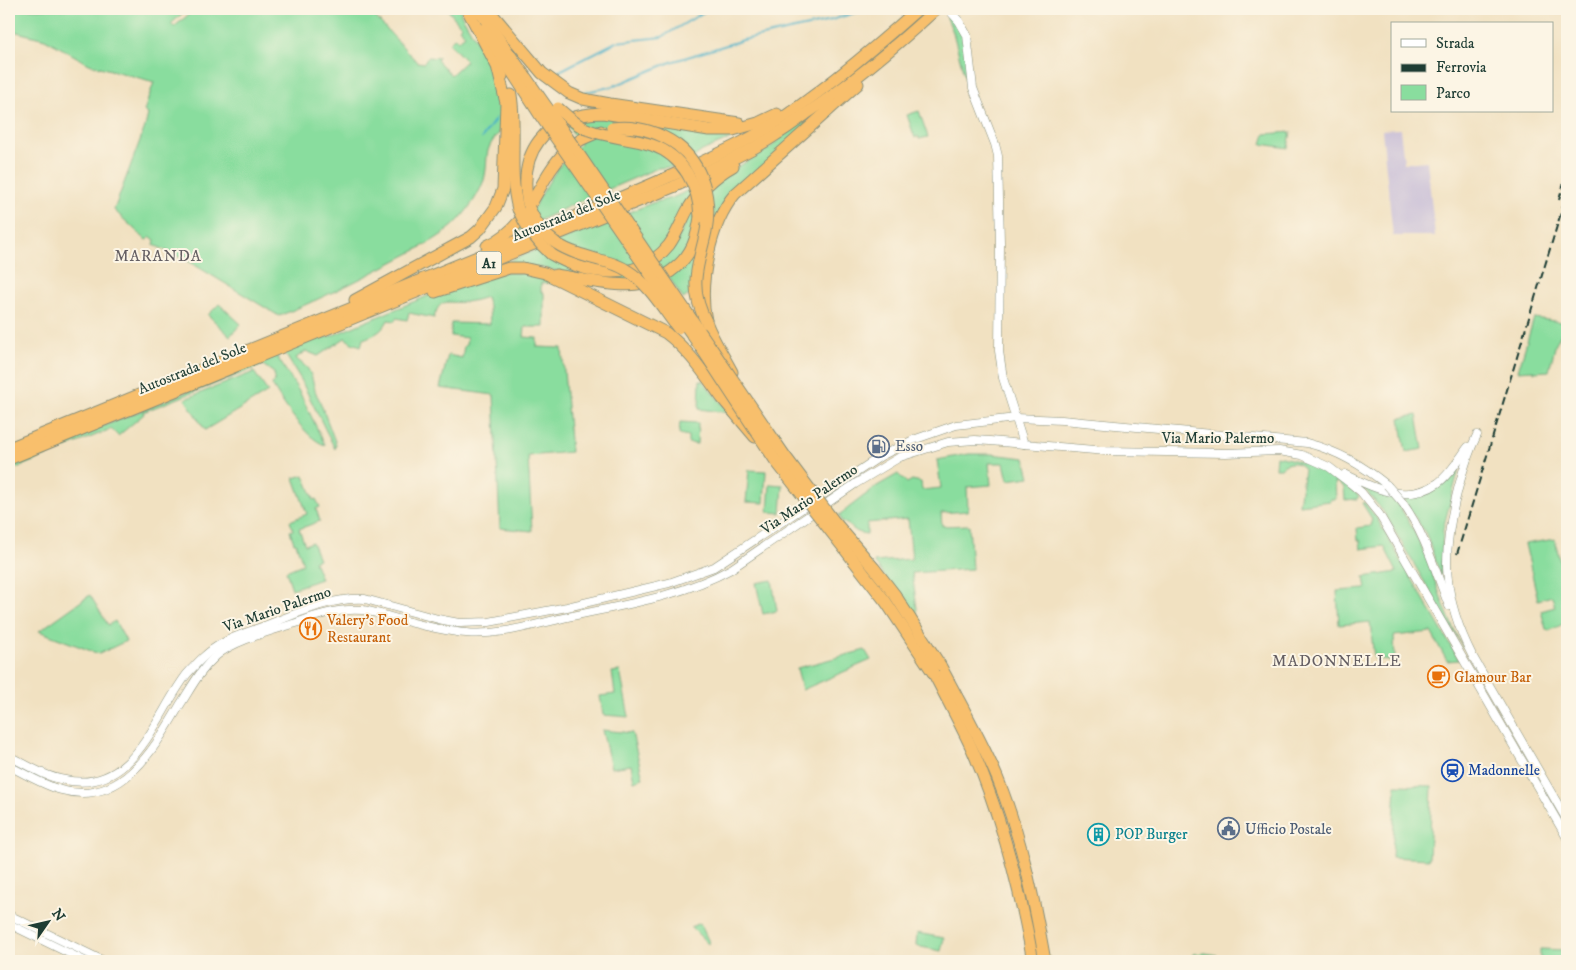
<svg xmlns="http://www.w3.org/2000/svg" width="1576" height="970" viewBox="0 0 1576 970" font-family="'IM FELL DW Pica',serif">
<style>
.industrial{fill:#c9bfd7}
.green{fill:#89dd9e;stroke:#548d69}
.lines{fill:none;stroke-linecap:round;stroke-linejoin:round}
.stream{stroke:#48b1c7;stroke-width:2}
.minor-casing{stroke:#888f7a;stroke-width:9}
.highway-casing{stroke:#888f7a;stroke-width:13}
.minor{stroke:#fff;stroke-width:8}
.highway{stroke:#f8bf6c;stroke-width:11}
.rail{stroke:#1f3d34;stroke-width:2;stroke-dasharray:8 4;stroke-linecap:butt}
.minor-bridge-casing{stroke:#888f7a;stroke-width:9;stroke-linecap:butt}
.highway-bridge-casing{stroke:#888f7a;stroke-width:13;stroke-linecap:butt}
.minor-bridge{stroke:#fff;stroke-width:8}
.highway-bridge{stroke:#f8bf6c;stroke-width:11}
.labels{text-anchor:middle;stroke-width:4;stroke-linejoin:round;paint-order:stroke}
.shield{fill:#fcf5e5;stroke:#617469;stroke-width:1}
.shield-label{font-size:14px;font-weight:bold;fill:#1f3d34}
.street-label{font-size:15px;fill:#1f3d34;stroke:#fcf5e5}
.service-label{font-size:15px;fill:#4e5e75;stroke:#fcf5e5;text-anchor:start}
.food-label{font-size:15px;fill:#c56008;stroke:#fcf5e5;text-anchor:start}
.transit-label{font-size:15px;fill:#164399;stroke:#fcf5e5;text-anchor:start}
.culture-label{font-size:15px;fill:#0d838f;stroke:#fcf5e5;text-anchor:start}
.neighbourhood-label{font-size:16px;letter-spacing:1px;fill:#645e62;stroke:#fcf5e5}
</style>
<rect width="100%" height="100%" fill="#fcf5e5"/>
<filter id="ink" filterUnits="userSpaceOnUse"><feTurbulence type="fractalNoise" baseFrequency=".02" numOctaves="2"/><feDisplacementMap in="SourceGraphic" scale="10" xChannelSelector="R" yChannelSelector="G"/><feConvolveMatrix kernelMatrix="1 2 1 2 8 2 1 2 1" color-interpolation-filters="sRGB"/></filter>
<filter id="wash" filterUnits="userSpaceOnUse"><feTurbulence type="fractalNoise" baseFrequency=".0096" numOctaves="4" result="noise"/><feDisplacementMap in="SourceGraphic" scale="20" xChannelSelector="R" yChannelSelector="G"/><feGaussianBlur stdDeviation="1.12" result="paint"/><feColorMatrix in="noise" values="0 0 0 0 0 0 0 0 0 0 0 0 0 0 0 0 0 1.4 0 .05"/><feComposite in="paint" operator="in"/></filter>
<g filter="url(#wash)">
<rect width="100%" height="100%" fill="#f1e1c1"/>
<polygon class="industrial" points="1400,129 1404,163 1427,161 1435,236 1393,236 1382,130"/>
<g class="green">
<path d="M9 9H187L171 24 174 27 195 9H368L417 62 424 63 428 57 439 58 437 60 451 75 466 61 449 43 455 37 458 41 465 35 459 28 461 26 447 9H461V14L493 69 502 103 501 131C481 152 490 156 484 180 480 191 474 201 467 210 450 235 419 248 393 262 355 282 318 300 279 316L188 261 154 245 155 240 151 237 146 240 114 210 145 127 148 114 144 111 154 82 89 64 45 39 9 30Z"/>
<polygon points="950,14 963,33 970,91 968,90 953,32 947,18"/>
<path d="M835 100 728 199C710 224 707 252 701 281V287L683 299 665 271C648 279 636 283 618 282L525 265 509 266V261L652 203 672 198 681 194 712 176C705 184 697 191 691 199 682 213 678 230 667 242 637 279 590 275 553 251L548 255C583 280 639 285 670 250 680 238 684 224 692 211 699 198 712 186 723 177 736 166 753 159 768 149 773 146 777 140 782 137 799 124 817 112 835 100Z"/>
<polygon points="919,111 928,137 919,139 918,136 915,138 907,115"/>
<path d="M591 116 751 130 702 151 686 163 674 167 658 168 576 203 540 220 515 234C534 212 545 184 563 161 568 155 575 149 580 144L566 123Z"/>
<polygon points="1291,132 1288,148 1262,144 1265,134"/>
<path d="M505 272 536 274 555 283H541V292L544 293V327H525L524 337 537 338V347L562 348 571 452 528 456 532 531 500 528 494 395 440 388 448 355 462 358 464 346 466 345 467 338 451 336V323L490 324 489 306 486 297C480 299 473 301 466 302 448 304 440 296 434 318L409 313 407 320 396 318 395 321 388 320C383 331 375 335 363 339L361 346 352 343 345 338 318 356 306 351 296 358C299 362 305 365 308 369 314 379 313 390 319 399L336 444 335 449 300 378 284 352 314 340 331 336 430 295Z"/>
<polygon points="219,304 241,324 230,336 208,315"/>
<polygon points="1534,318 1567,323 1556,343 1549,371 1534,372 1534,370 1518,371"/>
<path d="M276 355 300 393 325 445C306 439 282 402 272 385L275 379 274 373 263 365 143 412 144 414 118 436 111 429 9 471V465Z"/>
<polygon points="254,372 268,392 205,430 185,399"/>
<polygon points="700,380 703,381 730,413 699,409"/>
<polygon points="1417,415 1423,449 1406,452 1400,418"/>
<polygon points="680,422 698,423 697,444 688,443 688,436 679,434"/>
<path d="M969 454H991L1025 458 1030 477 1008 480 1004 463H989L991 485 967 487 968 511 941 513 942 526 969 525 972 569 912 573 917 608V620L874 562 912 559 908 519 867 523V534C852 533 853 525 842 522L839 515 877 486 898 474 907 483 912 480 921 482 922 490 941 488 937 460Z"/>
<path d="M1276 456C1309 462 1335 474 1359 496L1357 499 1345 500 1344 487 1335 481 1336 499H1331L1330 501 1299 505 1304 469C1299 461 1287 461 1281 468H1275Z"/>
<path d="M1460 465 1443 529 1441 576 1426 534 1403 499C1430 494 1444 486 1460 465Z"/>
<polygon points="749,470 766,471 764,503 746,502"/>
<polygon points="304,475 314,500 316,499 320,507 316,509 320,521 299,529 305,545 312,542 319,559 314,561 321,579 292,589 286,571 303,564 296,543 294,543 290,531 293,530 290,521 307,514 294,478"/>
<polygon points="770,484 783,485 781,513 768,512"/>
<path d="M1362 486 1382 495 1391 496C1428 540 1436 598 1463 648L1383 511Z"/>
<polygon points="1364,502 1376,517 1459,660 1447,661 1431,632 1394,636 1395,661 1374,658 1370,622 1339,625 1337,591 1366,589 1364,577 1397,572 1384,546 1361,549 1360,540 1358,540 1357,528 1370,526 1372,519 1362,503"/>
<polygon points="1555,539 1561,567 1567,566 1567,581 1564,582 1567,595 1567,622 1549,631 1546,629 1541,611 1555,607 1552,596 1538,600 1525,544"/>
<polygon points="772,580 777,611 763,614 756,583"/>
<polygon points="90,595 108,625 115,621 126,641 99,654 39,631"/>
<polygon points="865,650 871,660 802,690 797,668"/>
<polygon points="620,671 629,717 603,715 600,696 615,694 612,672"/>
<polygon points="602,730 632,733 643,778 634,781 631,765 611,768"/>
<polygon points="1396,785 1432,786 1429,859 1392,857"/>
<polygon points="700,923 709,942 708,944 691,927"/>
<polygon points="917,933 944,938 941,951 916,946"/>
<polygon points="1540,949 1567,950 1567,961 1540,961"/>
<polygon points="1205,953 1217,955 1216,961 1194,961 1192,959 1194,954"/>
</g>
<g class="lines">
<g class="stream">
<polyline points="552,75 616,42 662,37 709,9"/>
<polyline points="581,93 614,86 671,62 743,40 822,23 854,13 876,9"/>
<polyline points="482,138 496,118"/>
</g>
</g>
</g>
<g filter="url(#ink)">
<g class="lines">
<defs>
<g id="minor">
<polyline points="948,9 959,21 967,35 973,88 995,144 998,156 1000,243 999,351 1003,378 1024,444"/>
<path d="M1477 435C1468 453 1463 470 1458 489 1441 554 1442 597 1473 657L1567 820"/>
<path d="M1345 474C1374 489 1408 504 1438 483 1450 474 1459 459 1468 447"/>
<path d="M1402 502C1425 534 1435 570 1449 606"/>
<path d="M9 756C27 765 45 777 65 780 135 794 154 717 187 674 197 663 208 651 221 644 235 635 252 631 267 625 298 613 331 597 365 599L438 619 459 623 489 622 567 607 669 583 714 567 881 456 913 440 956 425 1016 418 1062 420 1307 443C1338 451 1362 465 1387 485"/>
<path d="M9 766C25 774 43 785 61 790 122 807 154 749 180 705 191 688 200 670 216 656 234 640 275 630 299 622 319 614 341 608 363 610 375 612 387 616 398 619 421 625 443 631 466 633 497 636 529 626 559 619 616 606 679 598 731 569L855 484 900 457 948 442 975 440 990 441 1106 451 1226 453 1279 451 1302 455 1329 467 1350 483 1361 492 1379 514 1567 838"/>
<polyline points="9,915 104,961"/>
<polyline points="9,924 85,961"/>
</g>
<g id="highway">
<polyline points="467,9 502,76"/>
<polyline points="478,9 548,109"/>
<polyline points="488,9 542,73 569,93 583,99 610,104 739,123"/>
<polyline points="484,29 540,115"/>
<path d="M511 95C517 133 508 171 518 209"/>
<path d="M529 208C516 153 545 114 603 113L709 130H733L758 123 777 114"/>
<path d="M487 246C534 224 534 182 567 150 577 140 589 136 601 131"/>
<path d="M551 254C589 276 638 283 669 245 677 234 681 222 687 211 697 193 715 176 733 166"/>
<path d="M556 275C596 281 641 297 675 268 692 254 697 238 700 217"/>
<path d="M435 292 509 268H523L545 273 666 333C689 350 705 375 722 398 733 411 744 424 755 437"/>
<polyline points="355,300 471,237 480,229 496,207 503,189 506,103 498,70"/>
<path d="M732 372C725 358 710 335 706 321 698 284 710 223 735 194L858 84"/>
<path d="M9 448C177 378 346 311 514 242 574 217 634 193 693 166 717 155 743 143 766 129 820 94 870 52 918 9"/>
<path d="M9 459 673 187C705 172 738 158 768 140 781 132 794 123 806 114 852 83 895 47 936 9"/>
<path d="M940 665C959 701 981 739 997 777 1021 835 1034 899 1045 961"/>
<path d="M934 674C947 699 960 723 972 749 1002 817 1020 888 1033 961"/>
</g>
</defs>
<use href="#minor" class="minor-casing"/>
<use href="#highway" class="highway-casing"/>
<use href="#minor" class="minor"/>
<use href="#highway" class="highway"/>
<g class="rail">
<polyline points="1559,200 1567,172"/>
<polyline points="1457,554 1567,193"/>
</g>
<defs>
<polyline id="minor-bridge" points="1387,485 1402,502"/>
<g id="highway-bridge">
<path d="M558 108C567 116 577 126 589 130 609 138 632 138 652 145 683 156 699 186 700 217"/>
<polyline points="548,109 785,456 833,520 874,568 895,595 940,665"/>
<polyline points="540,115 702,349 775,460 886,602 934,674"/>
<path d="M612 128C636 125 657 131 677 145 703 165 712 199 706 231 703 246 697 263 696 279 695 295 699 309 707 323"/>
<path d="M529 208C545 244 564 250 599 260 609 262 619 265 628 271 649 284 663 309 678 328"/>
<path d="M518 209C526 227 536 241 551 254"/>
</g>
</defs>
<use href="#minor-bridge" class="minor-bridge-casing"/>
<use href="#highway-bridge" class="highway-bridge-casing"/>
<use href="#minor-bridge" class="minor-bridge"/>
<use href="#highway-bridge" class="highway-bridge"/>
</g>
</g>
<defs>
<symbol id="fuel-ring" viewBox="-11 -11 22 22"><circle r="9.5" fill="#fcf5e5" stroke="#5c6f8a" stroke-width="1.5"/><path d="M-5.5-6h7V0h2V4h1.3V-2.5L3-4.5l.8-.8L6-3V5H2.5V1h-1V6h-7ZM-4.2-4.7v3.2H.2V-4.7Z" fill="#5c6f8a"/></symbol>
<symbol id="restaurant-ring" viewBox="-11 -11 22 22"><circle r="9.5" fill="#fcf5e5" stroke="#e8710a" stroke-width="1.5"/><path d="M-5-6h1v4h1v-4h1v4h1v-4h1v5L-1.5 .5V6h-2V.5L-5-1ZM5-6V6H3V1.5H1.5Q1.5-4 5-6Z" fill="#e8710a"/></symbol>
<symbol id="cafe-ring" viewBox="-11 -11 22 22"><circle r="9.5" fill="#fcf5e5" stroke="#e8710a" stroke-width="1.5"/><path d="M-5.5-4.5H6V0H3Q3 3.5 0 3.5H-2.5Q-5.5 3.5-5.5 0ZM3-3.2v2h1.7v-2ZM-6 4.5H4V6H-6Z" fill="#e8710a"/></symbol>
<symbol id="station-ring" viewBox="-11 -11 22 22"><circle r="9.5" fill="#fcf5e5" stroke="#1a4fb4" stroke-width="1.5"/><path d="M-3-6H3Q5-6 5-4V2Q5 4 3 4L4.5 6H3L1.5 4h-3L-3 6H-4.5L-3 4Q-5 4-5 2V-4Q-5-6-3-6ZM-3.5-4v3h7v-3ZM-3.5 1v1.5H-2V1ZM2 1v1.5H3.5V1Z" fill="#1a4fb4"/></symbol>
<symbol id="civic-ring" viewBox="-11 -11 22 22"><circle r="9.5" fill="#fcf5e5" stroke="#5c6f8a" stroke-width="1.5"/><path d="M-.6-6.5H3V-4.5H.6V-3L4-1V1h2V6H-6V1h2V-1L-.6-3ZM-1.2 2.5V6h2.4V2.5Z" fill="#5c6f8a"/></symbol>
<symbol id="building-ring" viewBox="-11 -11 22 22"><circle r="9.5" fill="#fcf5e5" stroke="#0f9aa8" stroke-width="1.5"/><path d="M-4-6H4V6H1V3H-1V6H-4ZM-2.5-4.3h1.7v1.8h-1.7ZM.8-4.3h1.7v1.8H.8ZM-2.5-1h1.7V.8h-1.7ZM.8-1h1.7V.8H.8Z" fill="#0f9aa8"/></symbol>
</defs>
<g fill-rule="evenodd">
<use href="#fuel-ring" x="866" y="434" width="25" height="25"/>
<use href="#restaurant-ring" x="298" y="616" width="25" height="25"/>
<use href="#cafe-ring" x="1426" y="664" width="25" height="25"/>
<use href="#station-ring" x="1440" y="758" width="25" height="25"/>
<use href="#civic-ring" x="1216" y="816" width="25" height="25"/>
<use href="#building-ring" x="1086" y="822" width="25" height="25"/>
</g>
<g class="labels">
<rect class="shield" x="476.5" y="251.5" width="25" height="23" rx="4"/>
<g class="shield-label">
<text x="489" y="268">A1</text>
</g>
<g class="street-label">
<text transform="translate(566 215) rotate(-22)" y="5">Autostrada del Sole</text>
<text transform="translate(192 368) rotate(-22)" y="5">Autostrada del Sole</text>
<text x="1218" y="443">Via Mario Palermo</text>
<text transform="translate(809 499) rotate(-34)" y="5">Via Mario Palermo</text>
<text transform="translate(277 609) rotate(-19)" y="5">Via Mario Palermo</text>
</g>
<g class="service-label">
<text x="895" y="451">Esso</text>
<text x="1245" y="834">Ufficio Postale</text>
</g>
<g class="food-label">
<text x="327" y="625">Valery's Food<tspan x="327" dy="17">Restaurant</tspan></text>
<text x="1454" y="682">Glamour Bar</text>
</g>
<g class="transit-label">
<text x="1468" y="775">Madonnelle</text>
</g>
<g class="culture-label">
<text x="1115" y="839">POP Burger</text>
</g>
<g class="neighbourhood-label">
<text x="158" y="261">MARANDA</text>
<text x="1337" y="666">MADONNELLE</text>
</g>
</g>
<rect width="1576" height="970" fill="none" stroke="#fcf5e5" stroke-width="30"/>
<rect x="1391" y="22" width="162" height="90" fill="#fcf5e5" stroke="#a4ab9e"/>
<rect x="1401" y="39" width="25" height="8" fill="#ffffff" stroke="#a4ab9e"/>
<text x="1436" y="48" font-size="15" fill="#1f3d34">Strada</text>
<rect x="1401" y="64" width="25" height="8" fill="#1f3d34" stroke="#a4ab9e"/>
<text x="1436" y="72" font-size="15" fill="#1f3d34">Ferrovia</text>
<rect x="1401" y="85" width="25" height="15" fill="#89dd9e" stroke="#a4ab9e"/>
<text x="1436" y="98" font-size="15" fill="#1f3d34">Parco</text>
<g transform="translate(48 922) rotate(56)" stroke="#fcf5e5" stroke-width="4" paint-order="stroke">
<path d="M0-4L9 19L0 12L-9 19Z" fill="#1f3d34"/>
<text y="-8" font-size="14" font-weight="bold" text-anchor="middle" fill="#1f3d34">N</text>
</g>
</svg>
